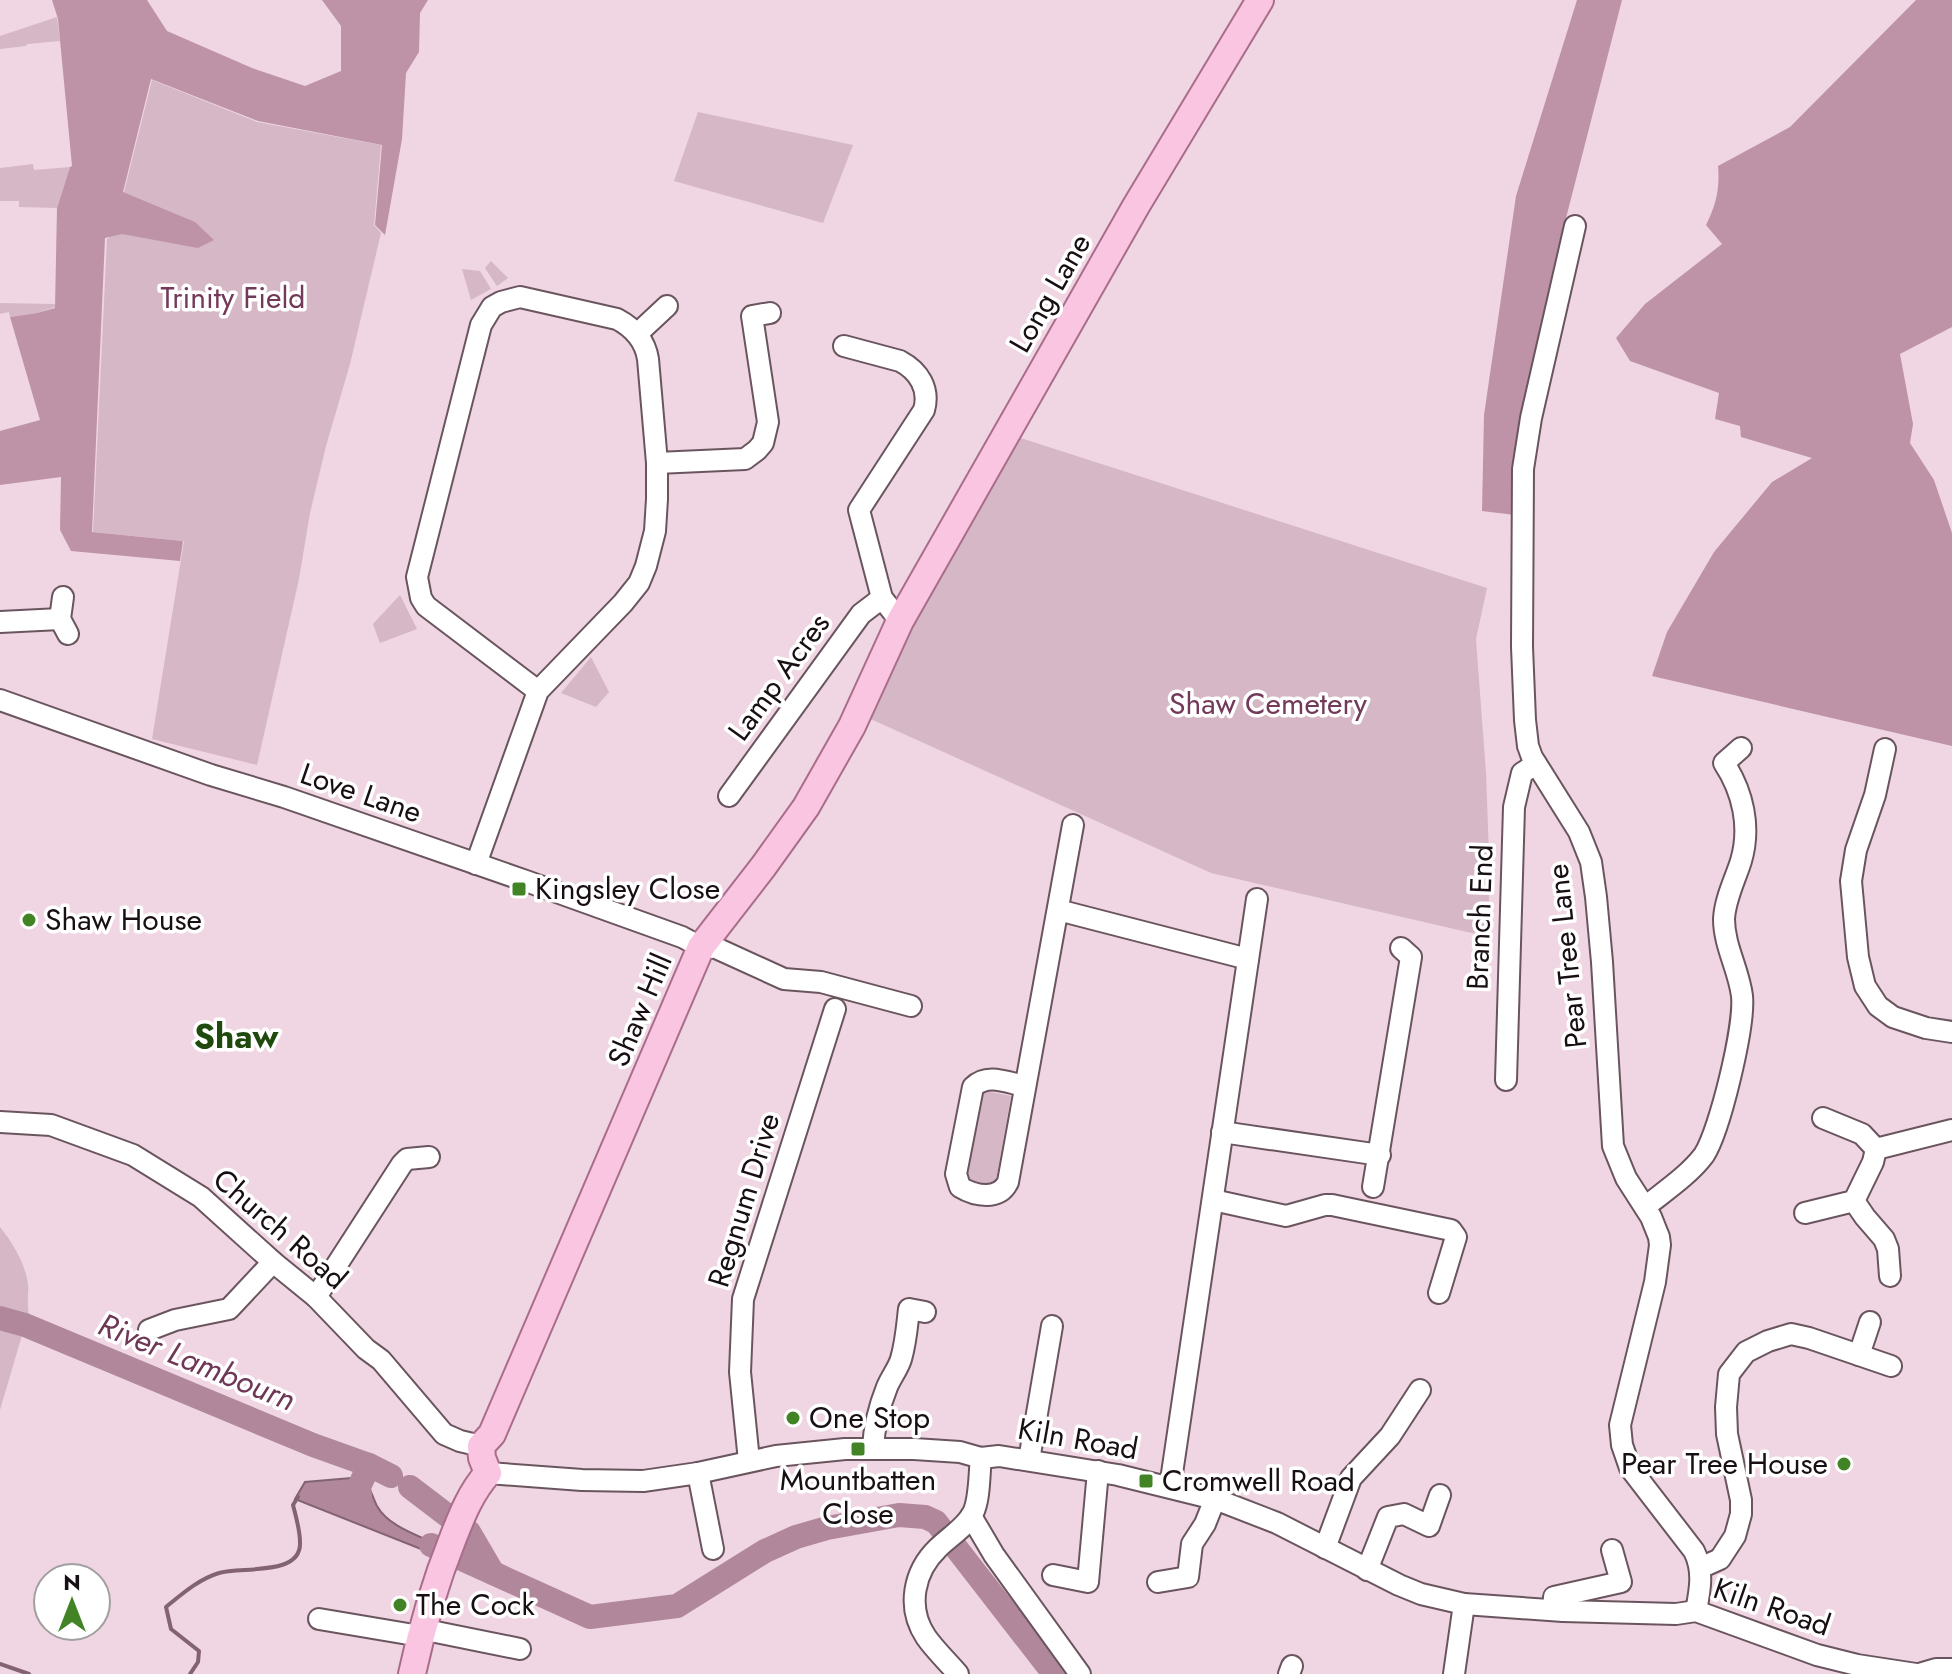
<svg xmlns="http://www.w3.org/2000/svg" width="1952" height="1674" viewBox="0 0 1952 1674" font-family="Jost,sans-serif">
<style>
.green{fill:#d5b7c5}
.forest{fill:#be93a8}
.water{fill:#b1879c;stroke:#836373;stroke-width:2}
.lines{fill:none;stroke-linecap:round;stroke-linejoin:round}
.stream{stroke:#836373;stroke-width:4}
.river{stroke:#b1879c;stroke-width:24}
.minor-casing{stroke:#6a555f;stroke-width:24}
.major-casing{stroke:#a96d8b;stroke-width:30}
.minor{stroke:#fff;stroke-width:20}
.major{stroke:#fac5e0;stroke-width:26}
.poi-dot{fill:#418325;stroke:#fff;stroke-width:3}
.labels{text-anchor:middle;stroke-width:7;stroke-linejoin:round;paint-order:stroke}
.street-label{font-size:30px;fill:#170f13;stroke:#fff}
.park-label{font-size:30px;fill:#723958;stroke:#fff}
.poi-label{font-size:30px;fill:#170f13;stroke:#fff;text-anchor:start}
.water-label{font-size:32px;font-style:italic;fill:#6f3756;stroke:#fff}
.quarter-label{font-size:34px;font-weight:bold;fill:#204a0d;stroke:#fff}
</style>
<rect width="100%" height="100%" fill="#efd6e2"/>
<g class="green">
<polygon points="57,17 60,41 27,44 26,46 0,49 0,36"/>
<polygon points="152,80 257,122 381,145 374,225 381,233 350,364 326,446 310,513 299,579 257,765 152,739 184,541 93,532 107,239 124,224 124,192"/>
<polygon points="698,112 853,145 823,223 674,181"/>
<polygon points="33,164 34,170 70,167 57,208 19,207 19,201 0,201 0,168"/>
<polygon points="491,261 508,278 497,286 485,268"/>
<polygon points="462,269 480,271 491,289 471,300"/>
<polygon points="0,303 55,304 55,307 37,313 10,317 9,312 0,314"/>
<polygon points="1011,435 1487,588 1476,639 1486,773 1489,855 1489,937 1211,873 864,716"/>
<polygon points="400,595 417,629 380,643 373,624"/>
<polygon points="591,657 609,692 596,707 561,693"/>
<polygon points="981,1090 1011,1096 995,1186 965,1181"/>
<path d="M0 1227C13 1243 26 1265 28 1285 29 1292 27 1298 28 1305 28 1313 30 1316 28 1324L25 1325 0 1410Z"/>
</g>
<g class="forest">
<polygon points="52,0 147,0 167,31 252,68 305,86 341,71 341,26 322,0 428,0 420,13 419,52 406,73 402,139 385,235 375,225 382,145 258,121 151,79 123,192 195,222 214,240 198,248 122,234 105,238 92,532 183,541 180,561 71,551 60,530 61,477 0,485 0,431 40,420 10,317 37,313 55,308 57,208 70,167 72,166 58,19"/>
<polygon points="1577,0 1622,0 1565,222 1526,399 1515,515 1482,511 1484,415 1516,196"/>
<path d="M1916 0H1952V327L1900 354 1913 424 1910 443 1934 480 1952 533V746L1652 676 1667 632 1714 552 1772 482 1812 458 1741 437 1740 426 1715 419 1719 393 1630 361 1616 338 1645 304 1722 244 1706 225C1716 205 1720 189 1718 166L1790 127Z"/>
</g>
<path class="water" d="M363 1477C370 1486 372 1496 377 1506 388 1526 417 1535 436 1544L431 1553 295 1499 305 1482Z"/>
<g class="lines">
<g class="stream">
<polyline points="0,1664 29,1674"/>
<path d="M190 1674 198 1662 199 1651 171 1629 166 1607C182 1594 199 1579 219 1573 240 1566 302 1577 300 1542 300 1530 296 1517 293 1505L298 1497"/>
</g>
<g class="river">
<polyline points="0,1318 25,1325 313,1445 369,1465 359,1487 361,1506"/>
<polyline points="369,1465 391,1476"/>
<polyline points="410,1487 469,1532 493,1573"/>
<polyline points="431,1545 590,1617 677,1606 765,1551 796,1537 827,1528 899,1515 925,1517 936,1522 1054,1674"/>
</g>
<defs>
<g id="minor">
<path d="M1575 226 1531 418 1523 469 1522 647 1525 720 1528 746 1532 757 1579 832 1591 862 1596 897 1602 962 1613 1146 1626 1178 1651 1217 1659 1237 1660 1245 1655 1282 1620 1425 1622 1445 1630 1468 1694 1551C1704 1571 1700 1590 1696 1611"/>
<polyline points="637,334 667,306"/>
<path d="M844 346 900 361C919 371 930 389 924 410L859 510 882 598 900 621"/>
<polyline points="657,463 745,459 757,450 763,443 768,422 752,316 770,313"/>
<polyline points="63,597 60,619 68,634"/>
<polyline points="0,622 60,619"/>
<polyline points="0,700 211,775 284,797 526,881 682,937 701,947 716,948 784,979 821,982 911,1006"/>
<polyline points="1885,749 1875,795 1856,850 1851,881 1858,957 1865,986 1878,1006 1893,1017 1926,1028 1952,1032"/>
<polyline points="729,796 861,614 882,598"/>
<path d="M476 864 538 691 623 603 639 583 646 566 655 531 657 499V463L648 359C645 340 634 328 617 319L520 297 501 302 492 307 481 325 417 577 421 598 426 606 538 691"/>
<polyline points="1058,910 1248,959"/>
<polyline points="1506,1080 1514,807 1522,773 1536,764"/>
<path d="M1024 1086C1006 1082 987 1073 973 1087L956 1174 960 1187C975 1196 999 1201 1008 1182L1073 825"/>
<polyline points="1823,1118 1862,1134 1876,1149 1952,1130"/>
<polyline points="0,1122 51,1125 133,1155 201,1197 273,1262 316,1297 366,1349 381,1360 444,1434 460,1441 481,1446"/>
<polyline points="1222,1132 1380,1155"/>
<polyline points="1373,1187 1411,957 1401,948"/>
<polyline points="1213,1200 1286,1216 1325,1205 1332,1205 1451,1230 1456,1237 1439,1293"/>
<polyline points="1854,1201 1865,1217 1884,1239 1888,1249 1890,1276"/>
<path d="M1645 1207C1665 1191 1689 1175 1704 1155 1720 1130 1745 1026 1742 996 1739 970 1724 946 1724 919 1725 899 1735 880 1741 861 1751 827 1743 792 1724 763L1741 748"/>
<polyline points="1805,1213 1854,1201 1873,1162 1876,1149"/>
<polyline points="316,1297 402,1164 407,1159 429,1157"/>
<polyline points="149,1330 175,1320 229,1309 273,1262"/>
<polyline points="1859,1355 1870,1322"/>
<path d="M873 1448C874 1427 879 1407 887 1387 891 1377 898 1369 901 1359 906 1342 907 1326 909 1309L925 1312"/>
<polyline points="1029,1460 1052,1326"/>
<polyline points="749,1461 740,1372 743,1299 835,1009"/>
<polyline points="488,1473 582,1480 643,1481 698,1473 776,1456 845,1449 914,1449 960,1452 981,1458 999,1456 1118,1475 1215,1499 1277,1523 1399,1585 1421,1594 1464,1604 1563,1611 1676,1614 1696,1611 1817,1655 1857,1665 1916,1674"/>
<polyline points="698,1473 713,1549"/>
<polyline points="1170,1487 1257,899"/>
<polyline points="971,1516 994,1555 1080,1674"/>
<polyline points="1325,1548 1351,1478 1390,1436 1420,1390"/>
<polyline points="1700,1568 1720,1559 1735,1536 1741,1514 1741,1500 1727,1434 1726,1407 1729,1374 1746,1352 1768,1341 1791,1334 1809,1338 1891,1366"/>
<polyline points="1367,1570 1388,1517 1404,1514 1429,1526 1440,1495"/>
<polyline points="1053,1575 1088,1582 1098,1471"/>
<polyline points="1158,1582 1188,1577 1192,1544 1205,1524 1215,1499"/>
<polyline points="1553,1610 1554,1597 1621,1582 1612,1550"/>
<polyline points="319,1619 420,1636"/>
<polyline points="421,1629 520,1649"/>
<path d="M958 1674C948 1662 935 1650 926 1637 906 1607 914 1571 938 1548 949 1537 966 1527 973 1513 980 1499 979 1474 981 1458"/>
<polyline points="1289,1674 1292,1666"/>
<polyline points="1454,1674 1464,1604"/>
<polyline points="1919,1674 1936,1669 1952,1669"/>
</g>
<path id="major" d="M412 1674C422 1627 435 1583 453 1538 462 1515 471 1492 488 1473L482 1458 481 1446 492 1434 701 947 763 867 806 807 852 726 900 621 1136 206 1260 0"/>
</defs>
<use href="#minor" class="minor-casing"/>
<use href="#major" class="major-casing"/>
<use href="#minor" class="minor"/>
<use href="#major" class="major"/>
</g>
<g class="poi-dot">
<rect x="511" y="881" width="16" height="16" rx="4"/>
<circle cx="29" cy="920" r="8"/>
<circle cx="793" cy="1418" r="8"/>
<rect x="850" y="1441" width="16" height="16" rx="4"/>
<circle cx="1844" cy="1464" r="8"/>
<rect x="1138" y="1473" width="16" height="16" rx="4"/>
<circle cx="400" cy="1605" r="8"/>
</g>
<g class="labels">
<g class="street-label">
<text transform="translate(1050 293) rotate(-60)" y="10">Long Lane</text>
<text transform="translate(779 677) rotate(-54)" y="10">Lamp Acres</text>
<text transform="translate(361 793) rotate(19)" y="10">Love Lane</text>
<text transform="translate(1480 917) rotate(-88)" y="10">Branch End</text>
<text transform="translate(1567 956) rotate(-96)" y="10">Pear Tree Lane</text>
<text transform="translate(640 1010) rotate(-67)" y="10">Shaw Hill</text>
<text transform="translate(744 1200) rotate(-73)" y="10">Regnum Drive</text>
<text transform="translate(280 1229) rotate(41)" y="10">Church Road</text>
<text transform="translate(1078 1439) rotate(10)" y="10">Kiln Road</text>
<text transform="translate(1772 1607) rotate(19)" y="10">Kiln Road</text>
</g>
<g class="park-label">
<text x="233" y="308">Trinity Field</text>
<text x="1268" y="714">Shaw Cemetery</text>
</g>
<g class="poi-label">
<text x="535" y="899">Kingsley Close</text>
<text x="45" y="930">Shaw House</text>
<text x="809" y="1428">One Stop</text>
<text x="1828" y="1474" text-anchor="end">Pear Tree House</text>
<text x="858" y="1490" text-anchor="middle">Mountbatten<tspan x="858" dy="34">Close</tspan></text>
<text x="1162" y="1491">Cromwell Road</text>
<text x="416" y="1615">The Cock</text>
</g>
<g class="water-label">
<text transform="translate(197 1362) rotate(22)" y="11">River Lambourn</text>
</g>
<g class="quarter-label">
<text x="236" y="1048">Shaw</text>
</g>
</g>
<g transform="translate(72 1602)"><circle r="38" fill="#ffffff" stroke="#a29fa1" stroke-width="2"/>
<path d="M0-6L14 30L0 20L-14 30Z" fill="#418325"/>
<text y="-12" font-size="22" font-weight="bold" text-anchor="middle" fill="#170f13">N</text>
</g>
</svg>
